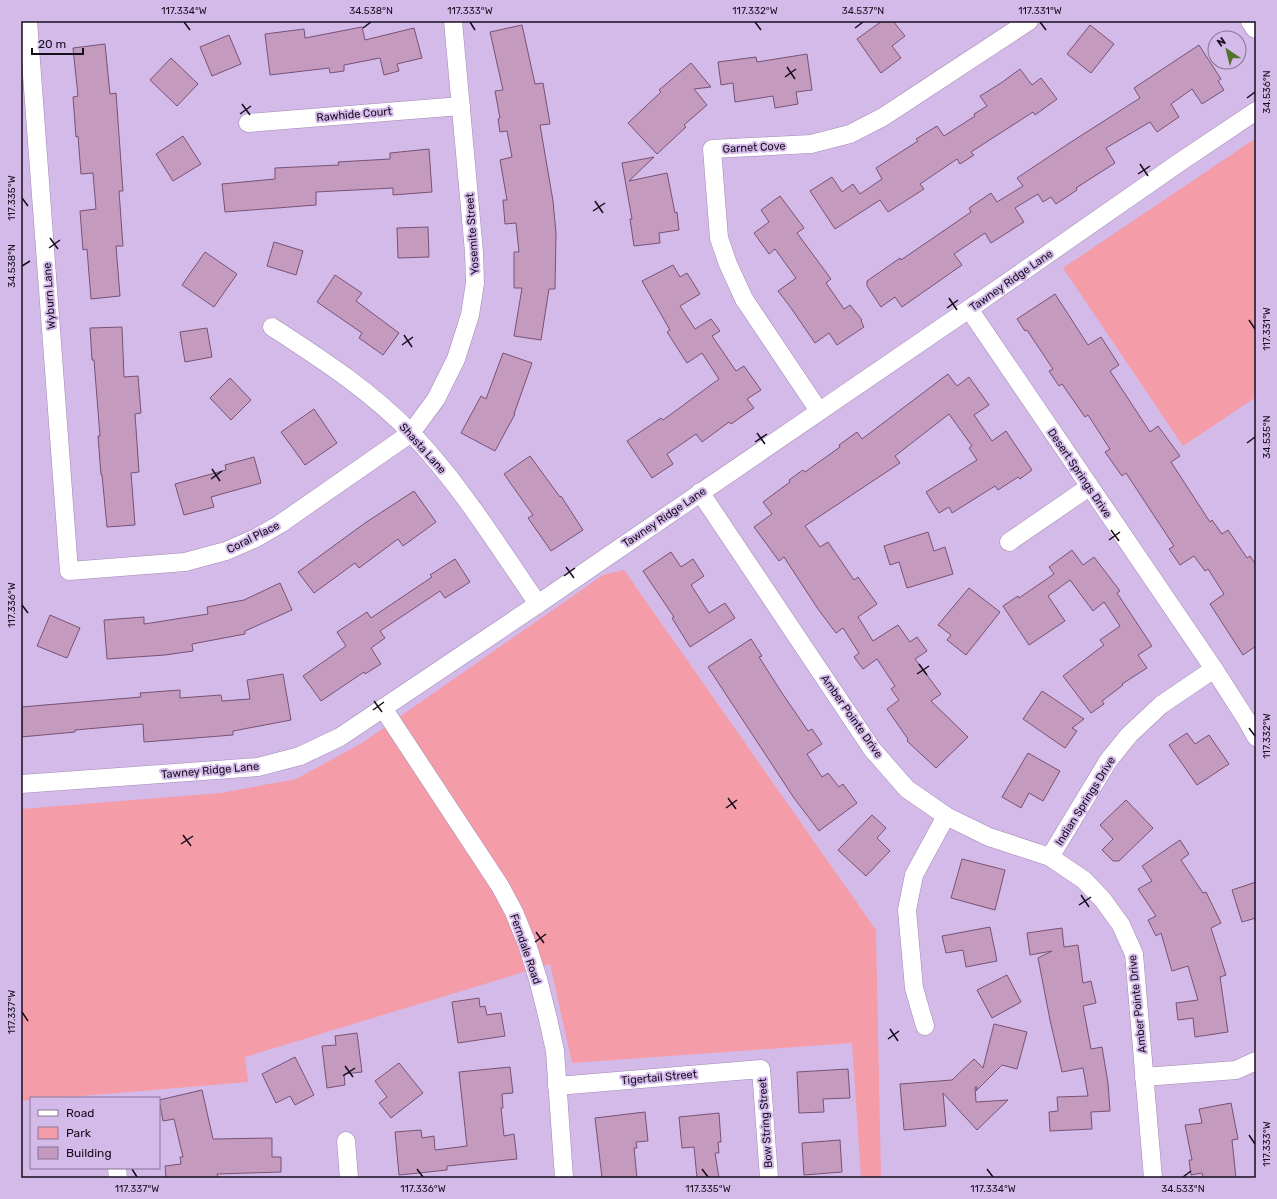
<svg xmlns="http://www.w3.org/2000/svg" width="1277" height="1199" viewBox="0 0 1277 1199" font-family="Rubik,sans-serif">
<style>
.green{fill:#f59ca9}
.building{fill:#c49abf;stroke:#785274}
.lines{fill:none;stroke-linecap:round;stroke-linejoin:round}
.street-casing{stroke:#a188b4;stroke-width:19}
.secondary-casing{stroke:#a188b4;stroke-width:23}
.street{stroke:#fff;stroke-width:18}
.secondary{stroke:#fff;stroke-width:22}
.ticks{fill:none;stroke:#150c1c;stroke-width:1.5}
.labels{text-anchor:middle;stroke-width:4;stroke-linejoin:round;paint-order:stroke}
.street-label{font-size:11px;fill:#150c1c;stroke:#d4bae9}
.neatline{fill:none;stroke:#150c1c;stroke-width:1.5}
.ticks-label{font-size:10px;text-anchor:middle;fill:#150c1c}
</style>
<rect width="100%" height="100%" fill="#d4bae9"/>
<g class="green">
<polygon points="1256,138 1256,397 1183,446 1063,268"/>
<polygon points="624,570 876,930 881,1178 861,1178 852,1043 572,1063 550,964 245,1057 248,1082 57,1098 31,1098 31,1100 21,1101 21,809 221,793 296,779 362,743 603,575"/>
</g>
<g class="building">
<polygon points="882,21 893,21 905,36 892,46 901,58 881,73 857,39"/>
<polygon points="522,25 535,84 543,83 550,124 540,125 553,201 556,233 555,289 549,289 541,340 514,336 522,288 514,288 514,252 519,252 516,223 505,224 503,200 507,200 500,160 512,157 507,131 500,132 498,119 500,118 495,91 503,90 490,32"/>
<polygon points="1090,25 1114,44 1091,73 1067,54"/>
<polygon points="362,27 365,40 414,28 422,58 397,64 399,71 384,75 380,58 344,65 344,71 330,73 329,68 270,75 265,34 304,29 305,38"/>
<polygon points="229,35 241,64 212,76 200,47"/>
<polygon points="105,44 110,94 116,93 123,191 119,191 123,246 116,246 120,296 91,299 87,249 83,250 80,211 96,209 93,173 81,174 78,136 76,137 73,97 78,96 73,48"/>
<polygon points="1199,45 1221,79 1218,81 1224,90 1202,104 1192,89 1171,104 1179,117 1157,132 1150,122 1106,148 1115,163 1076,188 1077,190 1056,204 1051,197 1043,202 1038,194 1015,208 1024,222 991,243 985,233 954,254 962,265 902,307 895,297 881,307 867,286 867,281 900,258 901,260 971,212 969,208 991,193 997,202 1023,186 1017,178 1071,142 1140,98 1134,88"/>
<polygon points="807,54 812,90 796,92 798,104 775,108 773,96 735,102 733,83 721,85 718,62 756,57 757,62"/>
<polygon points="171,58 198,84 177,106 150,80"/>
<polygon points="691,63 711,87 694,89 707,105 684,125 686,127 657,154 628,123 661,92 659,90"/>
<polygon points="1020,69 1032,85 1041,78 1057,99 1035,115 1033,112 971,152 974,155 960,164 957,159 920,184 924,189 888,212 880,200 835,229 810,191 832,177 842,192 853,184 860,194 882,179 876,168 918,141 916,139 937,126 944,136 975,116 974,114 987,106 980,96 1001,83"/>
<polygon points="183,136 201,164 173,181 156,154"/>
<polygon points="429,149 432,192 393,195 393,188 316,192 316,205 225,212 222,184 275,179 275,168 339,165 338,162 390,159 390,153"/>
<polygon points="654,157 629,181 667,173 675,213 677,212 679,230 659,233 660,243 634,246 630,219 632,219 622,163"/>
<polygon points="780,196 804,228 797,233 831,279 826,283 844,309 850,305 862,320 861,321 864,327 837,345 829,333 815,343 791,308 778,291 796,278 775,249 769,254 754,233 769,222 761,210"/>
<polygon points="428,227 429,257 398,258 397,228"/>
<polygon points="274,242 303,251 296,275 267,266"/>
<polygon points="205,252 237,274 214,307 182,285"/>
<polygon points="673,265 680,277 687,273 700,294 680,306 695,329 711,319 720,331 712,336 736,371 744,366 761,390 747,399 754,408 731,424 729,422 702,442 696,434 667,454 673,464 652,478 627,441 661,418 663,420 719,379 702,353 687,363 667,332 670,330 642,281"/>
<polygon points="335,275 362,293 356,301 399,333 383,355 359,338 362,333 317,302"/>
<polygon points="1055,294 1088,345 1101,337 1119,365 1110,371 1150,432 1158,426 1180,456 1171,462 1210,522 1212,520 1222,534 1228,530 1247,558 1250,556 1256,565 1256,646 1243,655 1210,604 1224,594 1208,569 1205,571 1194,556 1180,565 1169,549 1174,546 1126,473 1122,476 1105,452 1110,449 1088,415 1085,417 1062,384 1059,386 1049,371 1053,369 1027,330 1025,331 1017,319"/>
<polygon points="122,327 124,377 138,376 141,413 135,414 139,472 131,473 135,525 107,527 102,475 101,475 98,436 100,436 94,360 92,360 90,328"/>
<polygon points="207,328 212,357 185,362 180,332"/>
<polygon points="503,353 532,363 514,414 515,414 495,451 461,433 481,396 486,399"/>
<polygon points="948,374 957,386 969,377 989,405 974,415 992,441 1006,431 1032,470 1020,479 1018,477 998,490 995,486 952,513 949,507 939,513 926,492 977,460 969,448 972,446 949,414 895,456 900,463 805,526 820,547 828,542 854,580 858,577 877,604 858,617 873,641 898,625 910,642 917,637 927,651 915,659 941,694 931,701 968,737 936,768 907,741 908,739 887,709 899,700 891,689 895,686 877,659 863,669 854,657 859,653 843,628 836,633 818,609 784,557 779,561 754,527 772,514 763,502 790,482 789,480 803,470 805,472 840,447 839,445 857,432 862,439"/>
<polygon points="230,378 251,400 231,420 210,398"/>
<polygon points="314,409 337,443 305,465 281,432"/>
<polygon points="530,456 560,497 561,496 583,530 551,551 528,518 533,515 504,474"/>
<polygon points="254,457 261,483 211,497 214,507 184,515 175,484 226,470 225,465"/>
<polygon points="414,491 436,522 403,546 398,539 359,568 355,563 314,593 298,572 365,523"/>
<polygon points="928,532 934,551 945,547 953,574 907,588 899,562 890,565 884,546"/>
<polygon points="1072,550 1083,565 1094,557 1120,591 1117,593 1152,646 1138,655 1147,668 1122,684 1123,685 1102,701 1104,704 1091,713 1063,676 1104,645 1100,640 1120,626 1104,602 1093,611 1070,580 1048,596 1065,621 1029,645 1003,606 1018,596 1019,598 1054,574 1049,567"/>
<polygon points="671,552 681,567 693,559 704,576 691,585 709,613 725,603 735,618 690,647 672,618 674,617 643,571"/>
<polygon points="455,559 470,582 445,598 440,591 380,631 385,638 371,648 381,664 365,674 364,672 321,701 303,676 346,646 337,632 367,612 371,618 432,577 430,575"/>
<polygon points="280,583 292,610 245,631 245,634 192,644 193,651 165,655 107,659 104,620 144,617 144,624 208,614 207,607 244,600"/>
<polygon points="969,588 1000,612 966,655 947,640 951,635 938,625"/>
<polygon points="50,615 80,628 67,658 37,646"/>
<polygon points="751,639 762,656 759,657 782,693 808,731 812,729 822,744 807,754 822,777 828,773 839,787 843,784 857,803 819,831 794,798 708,667"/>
<polygon points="283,674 291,720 233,731 233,735 144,742 143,724 75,730 75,732 21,737 21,707 141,697 140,693 180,690 180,698 221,695 222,701 250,699 247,680"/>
<polygon points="1042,691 1084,719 1072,728 1077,731 1065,748 1023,719"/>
<polygon points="1187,733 1195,744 1209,735 1229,764 1197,785 1169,745"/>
<polygon points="1028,753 1060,771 1043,801 1029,793 1021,808 1002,797"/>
<polygon points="1126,800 1153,828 1119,861 1113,861 1102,850 1113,839 1100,825"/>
<polygon points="872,815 886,828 877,838 890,851 866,876 838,850"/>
<polygon points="1180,840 1189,854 1181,860 1203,893 1206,892 1221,923 1211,928 1226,975 1220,977 1228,1032 1195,1037 1193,1018 1178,1020 1176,1003 1198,1000 1188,966 1172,971 1161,933 1156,936 1148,920 1156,916 1138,889 1152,881 1142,866"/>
<polygon points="962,859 1005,870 995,910 951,898"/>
<polygon points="1256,882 1256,918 1242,922 1232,890"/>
<polygon points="990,927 997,961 966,967 963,950 946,953 942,936"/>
<polygon points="1062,928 1064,947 1078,945 1083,983 1091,981 1096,1003 1083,1006 1091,1049 1102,1047 1108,1083 1110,1111 1091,1112 1092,1129 1050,1131 1049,1112 1058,1111 1057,1097 1088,1096 1083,1068 1062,1072 1050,1020 1038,958 1052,951 1030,955 1027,933"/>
<polygon points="1007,975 1021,1002 992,1018 977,990"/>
<polygon points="479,998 480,1007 485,1006 487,1015 501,1013 505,1036 458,1043 452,1002"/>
<polygon points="994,1024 1027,1032 1017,1069 1002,1065 976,1091 977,1087 975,1087 976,1102 1008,1100 977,1130 943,1093 946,1126 904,1130 900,1084 952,1080 974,1059 983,1068"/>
<polygon points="357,1033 362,1072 344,1074 345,1085 327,1088 322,1046 336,1045 335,1036"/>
<polygon points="295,1057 314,1095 295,1105 290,1096 276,1103 262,1074"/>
<polygon points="399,1063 423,1093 391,1118 379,1103 387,1097 375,1081"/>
<polygon points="510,1067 513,1093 502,1094 503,1108 501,1108 504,1136 514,1134 517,1159 447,1166 447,1170 399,1175 395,1132 421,1130 422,1138 434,1136 435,1150 467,1146 459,1072"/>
<polygon points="848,1069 850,1098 823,1099 824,1112 799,1113 797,1072"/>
<polygon points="202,1090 213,1139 272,1138 272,1157 281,1157 281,1172 217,1174 218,1178 166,1178 165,1166 181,1164 180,1157 183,1157 174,1119 163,1121 159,1100"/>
<polygon points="1231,1103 1238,1139 1232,1140 1236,1178 1203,1178 1202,1173 1191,1175 1189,1160 1192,1160 1185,1125 1202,1123 1199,1109"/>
<polygon points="645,1112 648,1141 636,1142 637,1148 634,1148 637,1178 602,1178 595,1118"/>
<polygon points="719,1113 721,1142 718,1142 719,1153 715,1153 719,1178 697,1178 694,1147 682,1148 679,1117"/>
<polygon points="840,1140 842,1172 804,1175 802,1143"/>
</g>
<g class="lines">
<defs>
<g id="street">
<polyline points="28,21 69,571 185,562 226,551 256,538 280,524 411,433 436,399 456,359 470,315 475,283 474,252 453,21"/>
<polyline points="248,123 461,106"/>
<polyline points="969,309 1214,669 1246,719 1256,737"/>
<path d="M272 327C321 359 371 391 412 434 460 484 498 546 538 604"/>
<polyline points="819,411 744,299 728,264 719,238 712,149 811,144 850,134 883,117 1029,21"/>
<polyline points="700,492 872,749 907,789 946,816 989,837 1050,857 1084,880 1103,900 1121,925 1134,954 1153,1178"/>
<polyline points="1009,542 1089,487"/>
<polyline points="383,708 500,886 514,912 527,944 538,979 548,1019 555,1051 564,1178"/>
<polyline points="21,784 258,767 300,756 340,737 538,604 969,309 1180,162 1256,111"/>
<polyline points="1050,857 1108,761 1129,735 1161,705 1214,669"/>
<polyline points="925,1026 914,988 907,910 914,875 946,816"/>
<polyline points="1144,1077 1236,1070 1256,1061"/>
<polyline points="557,1086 761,1069 769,1178"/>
<polyline points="346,1141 349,1178"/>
<polyline points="117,1168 118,1178"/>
</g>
<polyline id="secondary" points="1252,21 1256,27"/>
</defs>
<use href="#street" class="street-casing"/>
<use href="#secondary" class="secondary-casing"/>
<use href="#street" class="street"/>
<use href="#secondary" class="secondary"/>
</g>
<path class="ticks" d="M184 22 190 30M470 22 475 30M755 22 761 30M1040 22 1046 30M363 28 371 22M855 28 863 22M787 67 795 79M785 77 796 69M1247 98 1255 92M242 104 250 115M240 114 251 106M1140 164 1148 176M1138 174 1150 166M22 198 28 206M595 201 603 213M593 211 605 203M50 238 58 249M49 248 60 240M22 266 30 261M949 298 957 310M947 308 958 300M1249 320 1255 329M404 335 412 347M402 345 413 337M757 433 765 444M755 442 767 434M1247 443 1255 437M212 469 220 481M211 479 222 471M1111 530 1119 541M1109 540 1120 532M566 567 574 578M564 576 575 568M22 605 28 613M919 664 927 675M917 674 929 666M374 701 382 712M373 710 384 702M1249 728 1255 736M728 798 736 809M726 808 737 800M183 835 191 846M181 844 193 836M1081 895 1089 907M1079 905 1091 897M536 932 544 943M535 942 546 934M22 1012 28 1021M890 1029 898 1041M888 1039 899 1031M345 1066 353 1077M343 1076 355 1068M1249 1135 1255 1144M132 1169 137 1177M417 1169 423 1177M702 1169 708 1177M987 1169 993 1177M1183 1177 1191 1171"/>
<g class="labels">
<g class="street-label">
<text transform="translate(354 114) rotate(-5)" y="4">Rawhide Court</text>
<text transform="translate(754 147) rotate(-3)" y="4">Garnet Cove</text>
<text transform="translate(472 234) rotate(-94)" y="4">Yosemite Street</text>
<text transform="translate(1011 280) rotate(-35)" y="4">Tawney Ridge Lane</text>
<text transform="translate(49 296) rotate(-94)" y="4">Wyburn Lane</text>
<text transform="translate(423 448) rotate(48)" y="4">Shasta Lane</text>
<text transform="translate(1080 473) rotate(56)" y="4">Desert Springs Drive</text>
<text transform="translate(664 517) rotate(-34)" y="4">Tawney Ridge Lane</text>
<text transform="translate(253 537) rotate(-27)" y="4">Coral Place</text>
<text transform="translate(852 716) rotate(55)" y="4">Amber Pointe Drive</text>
<text transform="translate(210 770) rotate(-5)" y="4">Tawney Ridge Lane</text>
<text transform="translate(1085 801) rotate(-58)" y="4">Indian Springs Drive</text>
<text transform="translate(526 949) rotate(71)" y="4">Ferndale Road</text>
<text transform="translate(1137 1004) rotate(-96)" y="4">Amber Pointe Drive</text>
<text transform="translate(659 1077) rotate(-5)" y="4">Tigertail Street</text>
<text transform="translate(765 1123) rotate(-94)" y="4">Bow String Street</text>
</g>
</g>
<rect width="1277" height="1199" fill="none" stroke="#d4bae9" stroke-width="44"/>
<rect x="30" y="1097" width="130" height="72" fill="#d4bae9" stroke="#887497"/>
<rect x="38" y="1110" width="20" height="6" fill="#ffffff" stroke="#887497"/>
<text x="66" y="1117" font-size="12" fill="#150c1c">Road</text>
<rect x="38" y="1127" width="20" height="12" fill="#f59ca9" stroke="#887497"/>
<text x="66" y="1137" font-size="12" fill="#150c1c">Park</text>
<rect x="38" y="1147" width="20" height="12" fill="#c49abf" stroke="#887497"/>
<text x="66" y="1157" font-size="12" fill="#150c1c">Building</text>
<g transform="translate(1227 50) rotate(325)"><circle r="19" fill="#d4bae9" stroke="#887497"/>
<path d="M0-3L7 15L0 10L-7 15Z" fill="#53732a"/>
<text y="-6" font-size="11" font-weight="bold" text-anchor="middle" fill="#150c1c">N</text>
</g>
<path d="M32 48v6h51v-6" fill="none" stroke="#150c1c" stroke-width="2"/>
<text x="38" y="48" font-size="12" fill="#150c1c" stroke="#d4bae9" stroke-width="3" paint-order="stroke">20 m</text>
<rect x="22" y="22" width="1233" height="1155" class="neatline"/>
<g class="ticks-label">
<text x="184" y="14">117.334°W</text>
<text x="371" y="14">34.538°N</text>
<text x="470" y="14">117.333°W</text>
<text x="755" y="14">117.332°W</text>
<text x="863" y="14">34.537°N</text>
<text x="1040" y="14">117.331°W</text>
<text transform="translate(1266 92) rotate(-90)" y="4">34.536°N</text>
<text transform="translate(11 198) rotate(-90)" y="4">117.335°W</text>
<text transform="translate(11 266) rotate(-90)" y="4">34.538°N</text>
<text transform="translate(1266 329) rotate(-90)" y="4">117.331°W</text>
<text transform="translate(1266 437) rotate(-90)" y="4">34.535°N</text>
<text transform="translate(11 605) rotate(-90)" y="4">117.336°W</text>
<text transform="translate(1266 736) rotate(-90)" y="4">117.332°W</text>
<text transform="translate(11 1012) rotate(-90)" y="4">117.337°W</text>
<text transform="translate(1266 1144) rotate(-90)" y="4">117.333°W</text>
<text x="137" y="1192">117.337°W</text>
<text x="423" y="1192">117.336°W</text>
<text x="708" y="1192">117.335°W</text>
<text x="993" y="1192">117.334°W</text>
<text x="1183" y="1192">34.533°N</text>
</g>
</svg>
